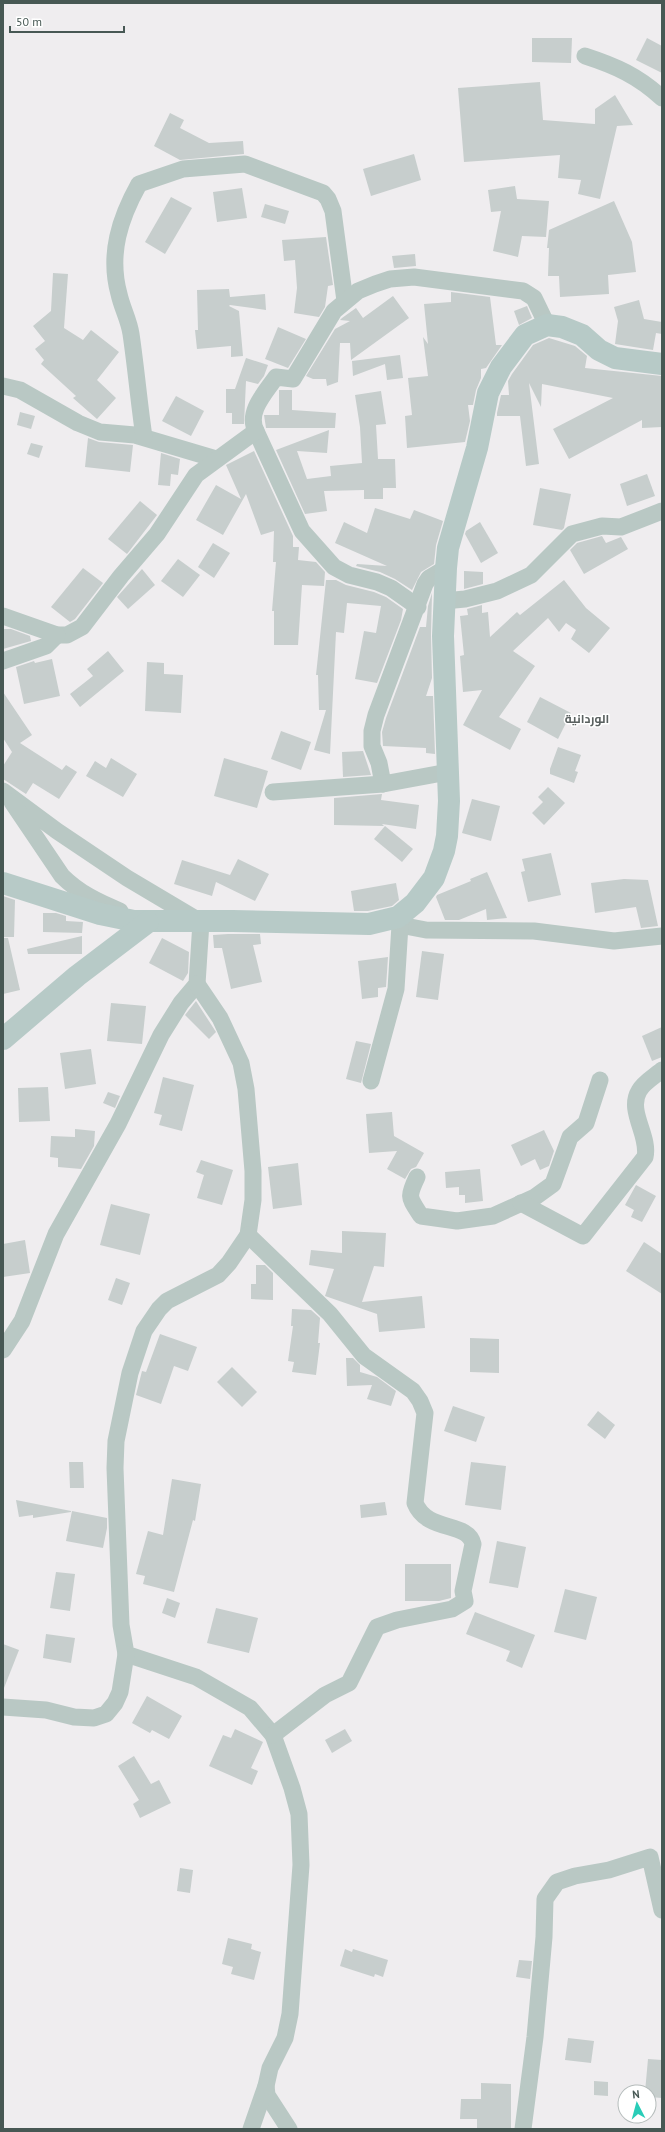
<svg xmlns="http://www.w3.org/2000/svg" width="665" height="2132" viewBox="0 0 665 2132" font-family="'PT Sans',Cairo,sans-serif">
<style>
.building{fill:#c7cecd}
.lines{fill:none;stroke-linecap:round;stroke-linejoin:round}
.street{stroke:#b9c8c4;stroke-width:17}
.secondary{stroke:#b7cac7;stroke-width:22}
.labels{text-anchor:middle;stroke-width:3;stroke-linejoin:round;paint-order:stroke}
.quarter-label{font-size:12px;font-weight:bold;fill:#5a6160;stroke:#fff}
</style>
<rect width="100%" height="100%" fill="#efedef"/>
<g class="building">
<polygon points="532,38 572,38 571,63 532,62"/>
<polygon points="647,38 662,46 662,73 636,60"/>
<polygon points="540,82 543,120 595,124 595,109 615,95 633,125 617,126 600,199 578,194 581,180 558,178 560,155 464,162 458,88"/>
<polygon points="170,113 184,120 180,128 209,143 243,141 244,154 180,160 154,146"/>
<polygon points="414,154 421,180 371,196 363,169"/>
<polygon points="515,186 517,199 549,201 546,237 522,236 518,257 493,251 501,211 491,212 488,190"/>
<polygon points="242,188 247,218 217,222 213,192"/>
<polygon points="171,197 192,208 165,254 145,242"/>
<polygon points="614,201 632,242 636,272 608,275 609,294 560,297 559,276 548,276 549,248 547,248 549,230"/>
<polygon points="265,204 289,211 285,224 261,217"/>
<polygon points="326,237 333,285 328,286 325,307 319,317 294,313 297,288 295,260 284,261 282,240"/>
<polygon points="415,254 416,266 394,268 392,256"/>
<polygon points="53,273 68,274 64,328 83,340 91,330 119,352 97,380 116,398 97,419 73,398 76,396 41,364 44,360 35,349 45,341 33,326 51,311"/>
<polygon points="229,289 230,297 265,294 266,310 230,305 229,306 239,311 243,356 231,357 231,346 197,349 195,330 198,330 197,290"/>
<polygon points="451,292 490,297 496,345 502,345 486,368 481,369 481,378 476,390 473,405 468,405 470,421 465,442 407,448 405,416 412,415 408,378 428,376 423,337 428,344 424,304 451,302"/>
<polygon points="393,296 409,318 351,360 350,343 340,343 338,382 327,386 326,379 313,379 306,376 335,329 350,321 340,320 342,318 356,308 363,318"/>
<polygon points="639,300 644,319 662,322 662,334 656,333 653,350 615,344 618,321 614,307"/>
<polygon points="527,306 532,318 519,325 514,311"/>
<polygon points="278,327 306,339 288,368 265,359"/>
<polygon points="549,338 575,346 587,356 585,368 662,376 662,427 642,428 642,420 569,459 553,429 613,398 542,384 541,407 529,383 539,464 526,466 520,416 497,416 497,413 501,395 509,395 508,381 512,374 533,345"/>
<polygon points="400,355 403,378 387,380 385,364 353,376 352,361"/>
<polygon points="246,358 268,365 264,376 258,384 246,381 244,424 232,424 232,413 226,413 226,389 235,389"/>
<polygon points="279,390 292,390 292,410 336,413 335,428 266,428 264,415 279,415"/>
<polygon points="381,391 386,424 376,425 378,459 395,459 396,488 383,488 383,499 364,499 364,490 324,491 327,511 305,514 276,450 329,430 327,453 297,451 307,479 331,476 330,466 362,463 360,427 355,395"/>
<polygon points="176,396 204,411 191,436 162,421"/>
<polygon points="20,412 35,416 31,429 17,425"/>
<polygon points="88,438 99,442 133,445 130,472 85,467"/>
<polygon points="31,443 43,446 39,458 27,454"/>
<polygon points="254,451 293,536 293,547 299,547 298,560 316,562 325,572 324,586 302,585 298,645 274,645 274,611 272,611 276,562 273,562 274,531 261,535 246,494 223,535 196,520 216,485 241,499 226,465"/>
<polygon points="161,453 180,459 178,475 171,474 170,486 158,485"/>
<polygon points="647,474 655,496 627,506 620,484"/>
<polygon points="540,488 571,494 564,528 562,530 533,525"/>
<polygon points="140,501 157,515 127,554 108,539"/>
<polygon points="375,508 410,519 414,510 443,521 436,545 434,564 421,572 412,590 395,579 380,572 356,566 357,564 387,566 335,543 344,522 367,533"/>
<polygon points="480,522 498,553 481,563 465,534 466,531"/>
<polygon points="602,536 606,543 621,537 628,549 584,574 570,550 577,543"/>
<polygon points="213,543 230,553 214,578 198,567"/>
<polygon points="178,559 200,575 183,597 161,581"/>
<polygon points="83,568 103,583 75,619 70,622 51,607"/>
<polygon points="142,569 155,585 128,609 117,597"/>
<polygon points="464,571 483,572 483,584 464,589"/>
<polygon points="326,580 336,580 346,585 374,592 386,597 403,609 401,620 377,683 355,679 364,631 376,633 381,606 347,603 344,633 336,632 330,754 314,750 326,710 319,710 318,675 316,675"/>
<polygon points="564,580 586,608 610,628 589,653 571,639 576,630 566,623 559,632 548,618 513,651 535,666 499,717 521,729 510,750 463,725 482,690 463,692 460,656 464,655 460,616 468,615 467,609 482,605 482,613 488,612 490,637 517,612 520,615"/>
<polygon points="432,593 431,635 432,678 426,696 433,696 435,754 426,753 426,748 383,746 382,732 386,718 420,627 426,627 428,606"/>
<polygon points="3,629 11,629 30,636 31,641 3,649"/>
<polygon points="108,651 124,671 80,707 70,694 93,676 87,669"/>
<polygon points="52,659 60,696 24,704 16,667 34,661 35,663"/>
<polygon points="147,662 164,663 164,674 183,675 181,713 145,711"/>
<polygon points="3,692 32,735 20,743 62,770 66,765 77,772 59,799 33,783 26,794 3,779 3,766 12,752 3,738"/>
<polygon points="540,697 571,713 558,739 527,722"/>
<polygon points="281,731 311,742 301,770 271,759"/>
<polygon points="558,747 581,755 575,771 578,772 574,783 550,774 550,769"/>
<polygon points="363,751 371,775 343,777 342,752"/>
<polygon points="111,758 137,774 123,797 86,776 95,761 106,768"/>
<polygon points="224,758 268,771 257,808 214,796"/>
<polygon points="548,787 565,803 544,825 532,813 543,802 538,797"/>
<polygon points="382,794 381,800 419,805 416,829 382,824 384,826 334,825 334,798"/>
<polygon points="472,799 500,806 491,841 462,833"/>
<polygon points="385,826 413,849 402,862 374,839"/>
<polygon points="551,853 561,895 528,902 521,872 525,871 522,859"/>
<polygon points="238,859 269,874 255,901 216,882 212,896 174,884 182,860 230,875"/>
<polygon points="487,872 507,918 487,920 486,909 459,920 445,920 436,897 437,895 471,881 470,879"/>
<polygon points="624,879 648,880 658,926 641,928 636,907 595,913 591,883"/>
<polygon points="396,883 399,900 392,906 368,911 354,911 351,891"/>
<polygon points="3,896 15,900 14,937 3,937"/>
<polygon points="43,913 56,913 66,916 66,921 83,922 82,933 43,932"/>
<polygon points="228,934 260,934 261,944 253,945 262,982 231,989 222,948 214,948 213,935"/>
<polygon points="82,936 82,954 28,954 27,949"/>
<polygon points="3,938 8,938 20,990 3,994"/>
<polygon points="162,938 189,952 188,973 183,981 149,963"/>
<polygon points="422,951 444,954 438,1000 416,997"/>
<polygon points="388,957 386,987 378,988 378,997 362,999 358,961"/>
<polygon points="196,1001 216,1032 209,1039 185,1015"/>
<polygon points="111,1003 146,1006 142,1044 107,1041"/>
<polygon points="662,1027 662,1057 652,1061 642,1036"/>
<polygon points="356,1041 371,1044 361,1083 346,1079"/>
<polygon points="91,1049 96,1084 65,1089 60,1053"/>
<polygon points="163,1077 194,1085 182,1131 159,1125 162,1115 154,1113"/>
<polygon points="48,1087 50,1121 19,1122 18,1088"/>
<polygon points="108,1092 120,1096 115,1108 103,1103"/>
<polygon points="392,1112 394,1136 424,1153 416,1167 411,1169 405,1179 387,1169 397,1151 369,1153 366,1114"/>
<polygon points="75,1129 95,1131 94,1146 81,1169 58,1167 58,1158 50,1157 51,1136 75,1137"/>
<polygon points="544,1130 554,1151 549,1166 540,1170 535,1159 521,1166 511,1145"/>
<polygon points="201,1160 233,1170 222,1205 197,1198 204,1175 196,1172"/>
<polygon points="298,1163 302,1205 273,1209 268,1167"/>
<polygon points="480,1169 483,1201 465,1203 465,1195 459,1195 459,1187 446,1188 445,1172"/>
<polygon points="636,1185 656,1196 642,1222 631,1217 634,1210 625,1205"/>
<polygon points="111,1204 150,1214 140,1255 100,1245"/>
<polygon points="342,1231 386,1233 384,1267 374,1266 362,1302 422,1296 425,1328 379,1332 377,1314 325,1296 334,1269 309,1265 311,1250 342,1253"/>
<polygon points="25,1240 30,1273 3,1277 3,1244"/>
<polygon points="644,1242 662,1254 662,1294 626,1271"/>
<polygon points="256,1265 265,1265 273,1273 273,1300 251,1299 251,1284 256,1284"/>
<polygon points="116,1278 130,1283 122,1305 108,1300"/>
<polygon points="292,1309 311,1310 320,1318 318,1343 320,1343 316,1375 292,1372 294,1362 288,1361 293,1326 291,1326"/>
<polygon points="160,1334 197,1347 188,1371 174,1366 161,1404 136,1395 142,1371 146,1372"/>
<polygon points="470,1338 499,1339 499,1373 470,1372"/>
<polygon points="346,1358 353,1358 360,1365 360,1372 377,1377 396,1391 391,1406 367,1399 372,1385 347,1386"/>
<polygon points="232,1367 257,1392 242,1407 217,1382"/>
<polygon points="453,1406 485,1417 476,1442 444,1431"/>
<polygon points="598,1411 615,1425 605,1439 587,1425"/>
<polygon points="69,1462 83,1462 84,1488 70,1488"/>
<polygon points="471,1462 506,1466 501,1510 465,1505"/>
<polygon points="172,1479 201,1484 195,1521 193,1520 174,1592 143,1584 145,1576 136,1574 148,1531 163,1535"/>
<polygon points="16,1500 71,1511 71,1512 33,1518 33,1515 19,1517"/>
<polygon points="385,1502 387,1515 361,1518 360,1505"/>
<polygon points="72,1511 107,1518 107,1528 103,1548 66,1541"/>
<polygon points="497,1541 526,1547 518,1588 489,1583"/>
<polygon points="405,1564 451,1564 451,1598 439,1601 405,1601"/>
<polygon points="56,1572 75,1574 70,1611 50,1608"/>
<polygon points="565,1589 597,1597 586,1640 554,1632"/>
<polygon points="167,1598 180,1603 175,1618 162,1613"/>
<polygon points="216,1608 258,1618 249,1653 207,1643"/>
<polygon points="475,1612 535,1635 522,1668 506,1661 510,1651 466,1634"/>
<polygon points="46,1634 75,1638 71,1663 43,1658"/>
<polygon points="3,1644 19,1650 4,1688 3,1688"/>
<polygon points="147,1696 182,1716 169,1739 152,1730 150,1733 132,1723"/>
<polygon points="235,1729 263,1742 251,1768 258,1771 252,1785 209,1766 223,1735 231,1738"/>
<polygon points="345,1729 352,1741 332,1753 325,1740"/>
<polygon points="134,1756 151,1784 159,1780 171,1803 140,1818 133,1804 139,1800 118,1766"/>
<polygon points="180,1868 193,1870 190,1893 177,1891"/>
<polygon points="228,1938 252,1944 251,1949 261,1952 254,1980 231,1974 233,1967 222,1964"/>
<polygon points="345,1949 352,1952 353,1949 388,1960 383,1977 375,1974 374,1977 340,1966"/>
<polygon points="519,1960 532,1961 530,1979 516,1977"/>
<polygon points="568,2038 594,2041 591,2063 565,2060"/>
<polygon points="648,2059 662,2060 662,2098 649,2097 649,2092 645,2092"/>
<polygon points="594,2081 608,2082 608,2096 594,2095"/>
<polygon points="481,2083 511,2084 511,2129 477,2129 477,2119 460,2119 461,2099 481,2099"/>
</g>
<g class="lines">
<g class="street">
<path d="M585 56C616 66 638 76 662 98"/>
<polyline points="3,386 20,390 78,423 100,432 135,435 216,459"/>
<polyline points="256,431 302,531 334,567 349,575 377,582 391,588 418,607"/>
<path d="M144 437C139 403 136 368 131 334 129 320 122 308 119 294 108 254 120 218 139 184L183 169 245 164 323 193 328 199 333 211 345 301"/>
<polyline points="444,601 465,599 497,591 531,575 572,534 602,526 621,527 662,511"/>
<path d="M3 616 57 635H67L82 627 121 576 157 534 196 475 256 431C246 412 266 392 276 377L293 379 334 311 358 291 375 284 390 279 414 277 523 291 534 298 547 325"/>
<polyline points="3,661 46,646 57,635"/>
<polyline points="383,784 379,763 372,746 372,731 376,715 425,584 429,578 446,568"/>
<polyline points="3,791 57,831 127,878 201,922 197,984 181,1003 161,1035 118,1124 56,1234 22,1321 3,1350"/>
<polyline points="273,792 383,784 448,772"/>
<path d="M12 802 62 876C79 893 98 902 120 911"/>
<polyline points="400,925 426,930 534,931 614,941 662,936"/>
<polyline points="197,984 220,1018 241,1063 246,1089 253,1171 253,1200 248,1235 229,1263 218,1275 167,1301 159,1309 144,1331 130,1373 116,1441 115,1468 121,1625 126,1654 196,1677 250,1708 273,1735 292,1788 299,1814 301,1865 290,2014 285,2038 270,2068 266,2086 267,2095 289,2129"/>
<polyline points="371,1081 396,989 400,925 398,917"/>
<path d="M417 1177C407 1198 409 1197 421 1216L457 1221 493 1216 535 1197 553 1184 570 1137 586 1123 600 1080"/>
<path d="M521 1203 583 1236 645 1157C650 1136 627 1111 639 1091 643 1083 655 1076 662 1070"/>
<path d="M248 1235 330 1314 364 1356 413 1391 420 1401 425 1413 415 1503C427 1533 468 1521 473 1544L463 1591 465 1601 452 1609 397 1620 377 1627 349 1683 325 1695 273 1735"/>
<polyline points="3,1707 46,1710 74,1717 94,1718 106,1714 115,1703 120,1692 126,1654"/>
<polyline points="251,2129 266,2086"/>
<polyline points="523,2129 535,2037 544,1937 545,1899 557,1882 575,1876 609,1870 650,1857 662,1910"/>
</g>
<g class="secondary">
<polyline points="3,883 100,914 134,921 233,921 369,924 398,917 415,903 434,878 444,851 447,836 449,801 443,636 446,568 448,548 477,448 488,393 501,367 525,335 547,325 562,327 582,335 599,350 615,358 662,364"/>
<polyline points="3,1039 77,976 148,922"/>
</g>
</g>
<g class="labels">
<g class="quarter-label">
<text x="587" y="723">الوردانية</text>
</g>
</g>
<rect width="665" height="2132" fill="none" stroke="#475854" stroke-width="8"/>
<g transform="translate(637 2104) rotate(354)"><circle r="19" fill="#ffffff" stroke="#b5bcbb"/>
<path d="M0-3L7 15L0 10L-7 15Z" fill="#29cdb8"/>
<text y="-6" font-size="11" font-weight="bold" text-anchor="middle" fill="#475854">N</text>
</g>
<path d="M10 26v6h114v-6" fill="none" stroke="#475854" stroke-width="2"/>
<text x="16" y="26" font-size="12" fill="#475854" stroke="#ffffff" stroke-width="3" paint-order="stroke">50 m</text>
</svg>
